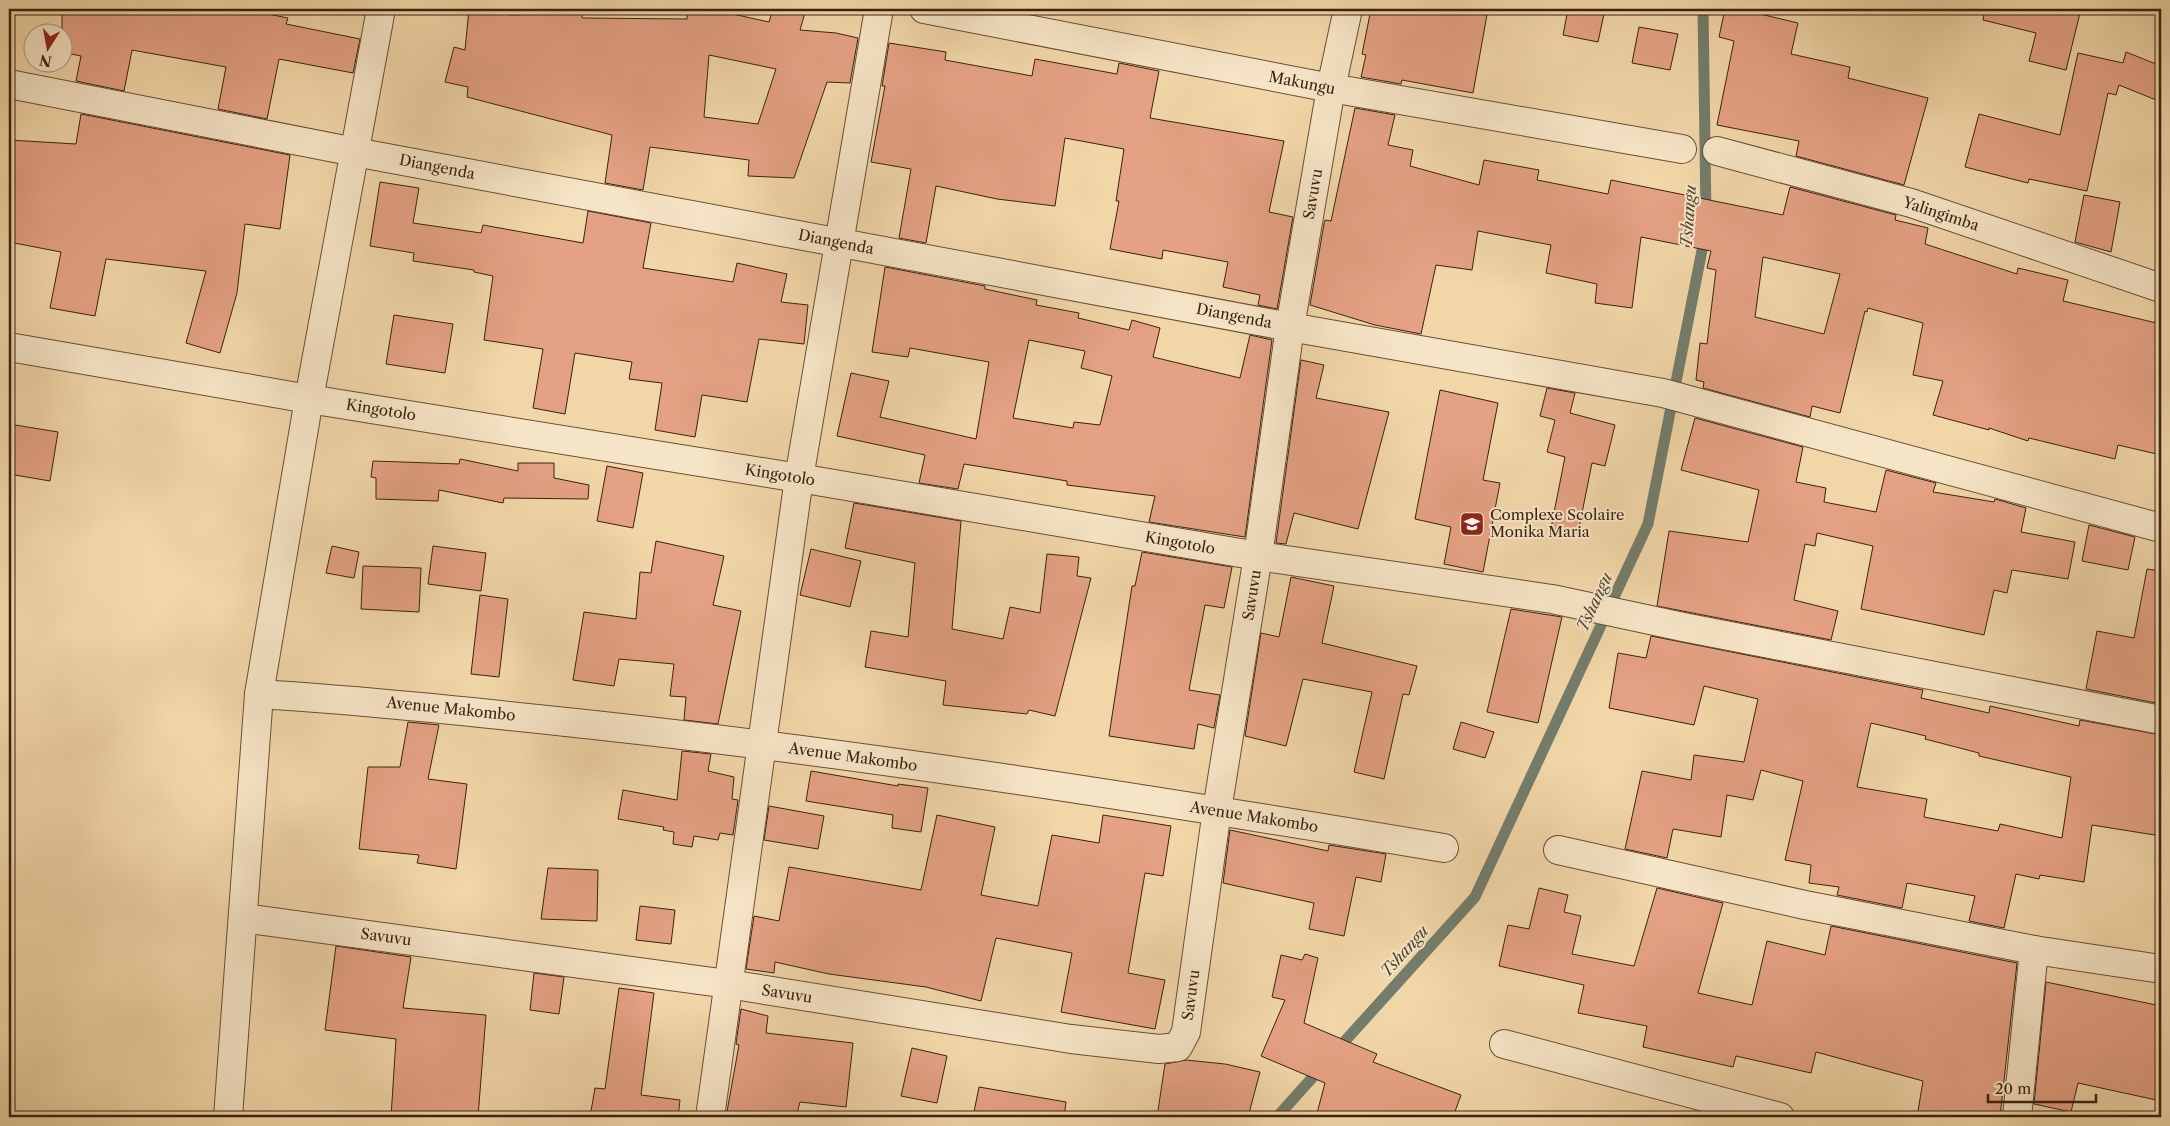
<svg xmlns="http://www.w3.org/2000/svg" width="2170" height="1126" viewBox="0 0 2170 1126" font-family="'Libre Caslon Text',serif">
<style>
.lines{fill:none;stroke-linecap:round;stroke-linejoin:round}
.stream{stroke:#747d6b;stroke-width:11}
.building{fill:#e4a183;stroke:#3a2210;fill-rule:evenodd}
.minor-casing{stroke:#684f36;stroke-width:30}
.minor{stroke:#f6e4c6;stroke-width:28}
.labels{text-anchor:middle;stroke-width:4;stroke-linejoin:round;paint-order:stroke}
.street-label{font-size:15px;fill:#3a2210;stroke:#f6e4c6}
.poi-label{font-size:15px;fill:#3a2210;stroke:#f6e4c6;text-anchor:start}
.water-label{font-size:16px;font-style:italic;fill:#524836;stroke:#f6e4c6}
</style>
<rect width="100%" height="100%" fill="#f1d6a8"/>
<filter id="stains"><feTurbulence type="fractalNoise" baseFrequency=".004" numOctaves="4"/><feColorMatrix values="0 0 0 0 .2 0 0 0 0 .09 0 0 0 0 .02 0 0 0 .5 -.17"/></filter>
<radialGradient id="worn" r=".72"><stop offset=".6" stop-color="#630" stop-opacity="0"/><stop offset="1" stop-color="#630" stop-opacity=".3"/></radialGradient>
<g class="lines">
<g class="stream">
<polyline points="1703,9 1706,214"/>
<polyline points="1335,1052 1475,897 1648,524 1705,235"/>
<polyline points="1277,1117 1321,1068"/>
</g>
</g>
<g class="building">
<polygon points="62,9 243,9 288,18 286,24 360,39 353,73 279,59 267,119 218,109 226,67 132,50 124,91 76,81 81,56 62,52"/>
<path d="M469 9H510V15L582 13V18L687 19 688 9H710L769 22 773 9H806L800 30 836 33 858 38 850 83 827 82 794 178 748 176 749 160 650 147 643 190 605 183 612 135 467 97 468 87 445 82 454 47 465 50ZM709 55 776 69 758 124 704 117Z"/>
<polygon points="1371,9 1417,9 1449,15 1450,9 1488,9 1473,93 1402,80 1401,84 1361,77 1366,55 1362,54"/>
<polygon points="1568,9 1605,9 1598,42 1563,35"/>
<polygon points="1725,9 1757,9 1756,13 1798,23 1791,54 1850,67 1848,78 1928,98 1904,185 1796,156 1799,141 1717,125 1734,41 1719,37"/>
<polygon points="1985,9 2081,9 2066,70 2029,61 2036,33 1983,20"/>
<polygon points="1639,27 1678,34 1670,70 1632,63"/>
<polygon points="889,43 946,52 945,60 1032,76 1035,59 1117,74 1119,63 1159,71 1150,118 1284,141 1269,212 1293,217 1277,309 1258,305 1260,295 1223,287 1228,262 1163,250 1162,259 1110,249 1119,201 1116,201 1124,149 1065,138 1055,206 997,199 936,186 926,243 899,238 911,169 871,162 885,86 882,86"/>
<polygon points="2126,52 2161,66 2161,102 2119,85 2116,95 2108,93 2087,191 2029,179 2028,183 1965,167 1979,114 2060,135 2078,53 2123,63"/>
<path d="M1355 108 1395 115 1388 145 1413 150 1410 166 1479 185 1484 160 1539 170 1537 180 1608 194 1611 180 1783 215 1790 187 1896 215 1895 220 1928 228 1925 244 2017 274 2018 268 2068 280 2063 301 2161 324V455L2118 445 2115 459 2029 438 2028 441 1989 428V430L1933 415 1943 381 1913 375 1923 323 1868 308 1867 312 1865 311 1840 413 1812 406 1810 417 1703 388 1704 382 1696 380 1700 343 1707 344 1716 270 1707 268 1711 251 1641 237 1632 308 1595 303 1597 284 1546 273 1551 245 1478 231 1472 270 1436 265 1421 334 1375 325 1310 305 1324 224 1325 220 1331 221ZM1763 257 1840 274 1824 334 1755 317Z"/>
<polygon points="81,114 290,155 280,229 245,224 237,293 220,353 186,343 206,271 106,259 95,316 50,308 61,252 9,242 9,140 76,144"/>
<polygon points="380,182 419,188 413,223 481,233 483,225 583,243 588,211 651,223 643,268 733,282 737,263 787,274 781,302 808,305 804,344 759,339 747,402 702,395 695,437 655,430 662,383 629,379 632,362 575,353 565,414 533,408 543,349 484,340 493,276 474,272 474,270 413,261 414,253 370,246"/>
<polygon points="2084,195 2120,202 2111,252 2075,242"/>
<path d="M885 267 985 286V289L1037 300 1036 305 1079 313 1078 318 1129 330 1132 320 1160 328 1153 357 1240 378 1250 335 1272 340 1245 537 1149 522 1155 496 1067 485V481L964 464 958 489 919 483 925 455 837 436 851 373 889 381 880 417 976 439 989 362 910 348 908 357 872 352ZM1029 340 1085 351 1081 368 1112 376 1100 425 1074 422 1073 428 1013 418Z"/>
<polygon points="394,315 453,324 445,373 386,364"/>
<polygon points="1301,360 1324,365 1316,398 1389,412 1358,529 1294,513 1286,544 1276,543"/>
<polygon points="1547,388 1575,393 1570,413 1615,425 1605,466 1592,463 1578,533 1551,528 1565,457 1547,452 1555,420 1540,416"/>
<polygon points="1440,390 1498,403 1483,480 1500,483 1483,572 1444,564 1451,527 1415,519"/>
<polygon points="1695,418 1803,447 1796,482 1826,488 1824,502 1876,512 1886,470 1936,483 1933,492 1994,502 1995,499 2026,508 2021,532 2075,542 2068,579 2012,570 2007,593 1994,590 1984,635 1861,609 1873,546 1817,533 1815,546 1805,544 1794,600 1838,611 1831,640 1657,606 1669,531 1748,542 1759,490 1681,470"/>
<polygon points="9,424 58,432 50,481 9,474"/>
<polygon points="460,459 518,471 518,463 554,463 554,478 589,485 588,499 504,498 503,503 439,490 438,501 376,499 376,478 371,477 373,461 459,464"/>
<polygon points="607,466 643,473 633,528 597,521"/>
<polygon points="854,503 961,521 952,629 1003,639 1010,607 1040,613 1047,554 1079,557 1077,576 1091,578 1055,716 1029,710 1027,714 943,705 946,681 865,667 871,631 908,637 915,563 845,548"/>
<polygon points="2089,525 2135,537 2128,570 2082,561"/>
<polygon points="656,541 724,556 713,605 741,611 718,724 684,720 686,697 670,696 674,664 619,659 614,686 573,680 584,612 636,619 640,572 651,573"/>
<polygon points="332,546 359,552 354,578 326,573"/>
<polygon points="433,546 486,553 481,591 428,584"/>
<polygon points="811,549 861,561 850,607 800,595"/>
<polygon points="1142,552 1232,567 1224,608 1205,605 1189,690 1220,695 1214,728 1198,724 1194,749 1109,736 1132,586 1135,586"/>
<polygon points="363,566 421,568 419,612 361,609"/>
<polygon points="2147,569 2161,571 2161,704 2086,689 2097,631 2134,638"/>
<polygon points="1291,577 1334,586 1322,643 1417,666 1409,695 1403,694 1384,779 1354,772 1372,692 1303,679 1286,746 1245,736 1261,633 1279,637"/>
<polygon points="480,595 508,599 499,677 471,674"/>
<polygon points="1511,609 1562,617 1538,723 1487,712"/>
<path d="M1651 636 1923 690 1921 698 1989 713 1990 706 2079 726 2080 720 2161 735V836L2092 825 2084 882 2040 875 2039 879 2016 874 2004 928 1969 921 1975 896 1907 883 1902 908 1837 895 1839 887 1809 883 1811 865 1785 860 1803 781 1761 770 1753 800 1727 795 1721 837 1673 829 1667 858 1625 849 1642 771 1691 780 1694 755 1744 762 1758 699 1704 686 1694 725 1609 708 1618 653 1646 658ZM1871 723 1926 736 1925 739 1979 753V756L2071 777 2062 838 2000 824 1998 831 1924 817 1927 799 1857 787Z"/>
<polygon points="408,722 439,725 428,779 467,784 456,869 417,863 419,855 359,849 368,767 400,767"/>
<polygon points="1461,722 1494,732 1485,758 1453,749"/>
<polygon points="682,751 711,754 708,771 734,777 732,799 738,800 733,835 720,833 718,840 694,836 692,847 673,844 674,832 663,830 664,827 618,819 623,790 677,800"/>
<polygon points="811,771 898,786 898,784 928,788 921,832 892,828 893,815 806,801"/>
<polygon points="769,806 824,816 818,849 764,840"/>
<polygon points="937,815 995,827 981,895 1038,906 1052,835 1099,843 1103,815 1171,826 1163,876 1145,873 1128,973 1165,980 1155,1029 1061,1012 1072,953 996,938 981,1001 926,987 829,974 775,962 774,973 746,969 754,916 779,921 789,867 921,890"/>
<polygon points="1230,830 1328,851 1329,845 1386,854 1381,882 1356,877 1344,936 1309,929 1314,903 1223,883"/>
<polygon points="548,868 598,870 597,921 541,919"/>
<polygon points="1539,888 1568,895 1564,912 1581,916 1572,954 1634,966 1657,888 1723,903 1698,993 1752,1005 1767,941 1825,955 1831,926 2017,963 2000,1117 1917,1117 1923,1081 1816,1052 1811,1073 1736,1056 1733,1067 1643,1047 1647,1026 1578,1013 1584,985 1499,966 1508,925 1529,929"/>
<polygon points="640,906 675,910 671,944 636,940"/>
<polygon points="336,946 411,957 403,1008 486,1015 478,1117 391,1117 396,1039 325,1030"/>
<polygon points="1305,954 1318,958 1304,1023 1377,1054 1373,1062 1461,1095 1453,1117 1316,1117 1325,1083 1261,1056 1285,1000 1272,997 1281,955 1302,960"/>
<polygon points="534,973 564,977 559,1014 530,1010"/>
<polygon points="2046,982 2161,1006 2161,1101 2078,1083 2071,1112 2034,1104"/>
<polygon points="619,988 654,993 641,1095 680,1100 678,1117 590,1117 595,1088 605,1089"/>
<polygon points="741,1009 768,1016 766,1033 853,1043 846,1107 800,1102 796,1117 726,1117 739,1045 736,1044"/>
<polygon points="912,1048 947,1056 937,1103 901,1096"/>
<polygon points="1186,1060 1225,1064 1260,1072 1248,1117 1157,1117 1165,1064"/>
<polygon points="979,1087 1066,1102 1064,1117 973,1117"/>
</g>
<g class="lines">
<defs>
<g id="minor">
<polyline points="924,9 1331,88 1682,149"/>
<polyline points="9,84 355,152 1290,327 1663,393 2161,528"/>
<polyline points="1717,151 1911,203 2161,288"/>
<polyline points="9,347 309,399 799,478 1258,556 1552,599 1683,627 2161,720"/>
<path d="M259 694C371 701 482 713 594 725 879 756 1162 801 1444 848"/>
<polyline points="1558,850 1805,905 2034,950 2161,969"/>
<polyline points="243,918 728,984 1071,1039 1159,1049 1178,1047 1186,1032 1217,810 1258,556 1290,327 1331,88 1348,9"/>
<polyline points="1504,1044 1780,1117"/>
<polyline points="228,1117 259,694 309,399 381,9"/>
<polyline points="710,1117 799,478 879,9"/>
<polyline points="2017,1117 2034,950"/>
</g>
</defs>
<use href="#minor" class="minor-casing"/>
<use href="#minor" class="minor"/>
</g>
<defs>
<symbol id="school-square" viewBox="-11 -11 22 22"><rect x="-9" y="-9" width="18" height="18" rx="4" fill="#8f2418" stroke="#f6e4c6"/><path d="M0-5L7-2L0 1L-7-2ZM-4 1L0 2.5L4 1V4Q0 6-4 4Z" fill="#fff"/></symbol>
</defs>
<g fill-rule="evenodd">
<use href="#school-square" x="1458" y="510" width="28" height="28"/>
</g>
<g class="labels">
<g class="street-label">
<text transform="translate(1302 83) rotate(11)" y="5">Makungu</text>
<text transform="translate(437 167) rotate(11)" y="5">Diangenda</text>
<text transform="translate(1313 194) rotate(-80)" y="5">Savuvu</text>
<text transform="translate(1941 214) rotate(18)" y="5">Yalingimba</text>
<text transform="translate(836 242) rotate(11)" y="5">Diangenda</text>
<text transform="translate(1234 316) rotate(11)" y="5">Diangenda</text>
<text transform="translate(381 410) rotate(9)" y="5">Kingotolo</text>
<text transform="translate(780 475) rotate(9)" y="5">Kingotolo</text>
<text transform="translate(1180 543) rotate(10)" y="5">Kingotolo</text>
<text transform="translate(1252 595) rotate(-81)" y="5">Savuvu</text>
<text transform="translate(451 709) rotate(6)" y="5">Avenue Makombo</text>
<text transform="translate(853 757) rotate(8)" y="5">Avenue Makombo</text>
<text transform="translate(1254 817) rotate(9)" y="5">Avenue Makombo</text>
<text transform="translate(386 937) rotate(8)" y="5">Savuvu</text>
<text transform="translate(787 994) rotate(9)" y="5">Savuvu</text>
<text transform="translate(1191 995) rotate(-82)" y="5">Savuvu</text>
</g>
<g class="poi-label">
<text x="1490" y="520">Complexe Scolaire<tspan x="1490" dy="17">Monika Maria</tspan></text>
</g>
<g class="water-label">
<text transform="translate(1688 216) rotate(-86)" y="6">Tshangu</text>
<text transform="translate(1594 602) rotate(-65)" y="6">Tshangu</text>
<text transform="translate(1404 951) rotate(-48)" y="6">Tshangu</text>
</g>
</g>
<rect width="2170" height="1126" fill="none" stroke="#f1d6a8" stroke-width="30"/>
<rect x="10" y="10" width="2150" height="1106" fill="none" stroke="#3a2210" stroke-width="2.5"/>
<rect x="15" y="15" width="2140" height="1096" fill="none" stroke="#3a2210"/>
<g transform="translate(48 48) rotate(191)"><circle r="24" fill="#f6e4c6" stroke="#ab967d"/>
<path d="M0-4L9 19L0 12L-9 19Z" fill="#8f2418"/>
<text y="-8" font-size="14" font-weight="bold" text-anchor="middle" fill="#3a2210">N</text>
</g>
<path d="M1988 1094v8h108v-8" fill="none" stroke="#3a2210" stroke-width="2.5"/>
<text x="1995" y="1094" font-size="15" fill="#3a2210" stroke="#f6e4c6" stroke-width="4" paint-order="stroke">20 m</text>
<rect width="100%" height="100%" filter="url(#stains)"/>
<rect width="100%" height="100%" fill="url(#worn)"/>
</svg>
